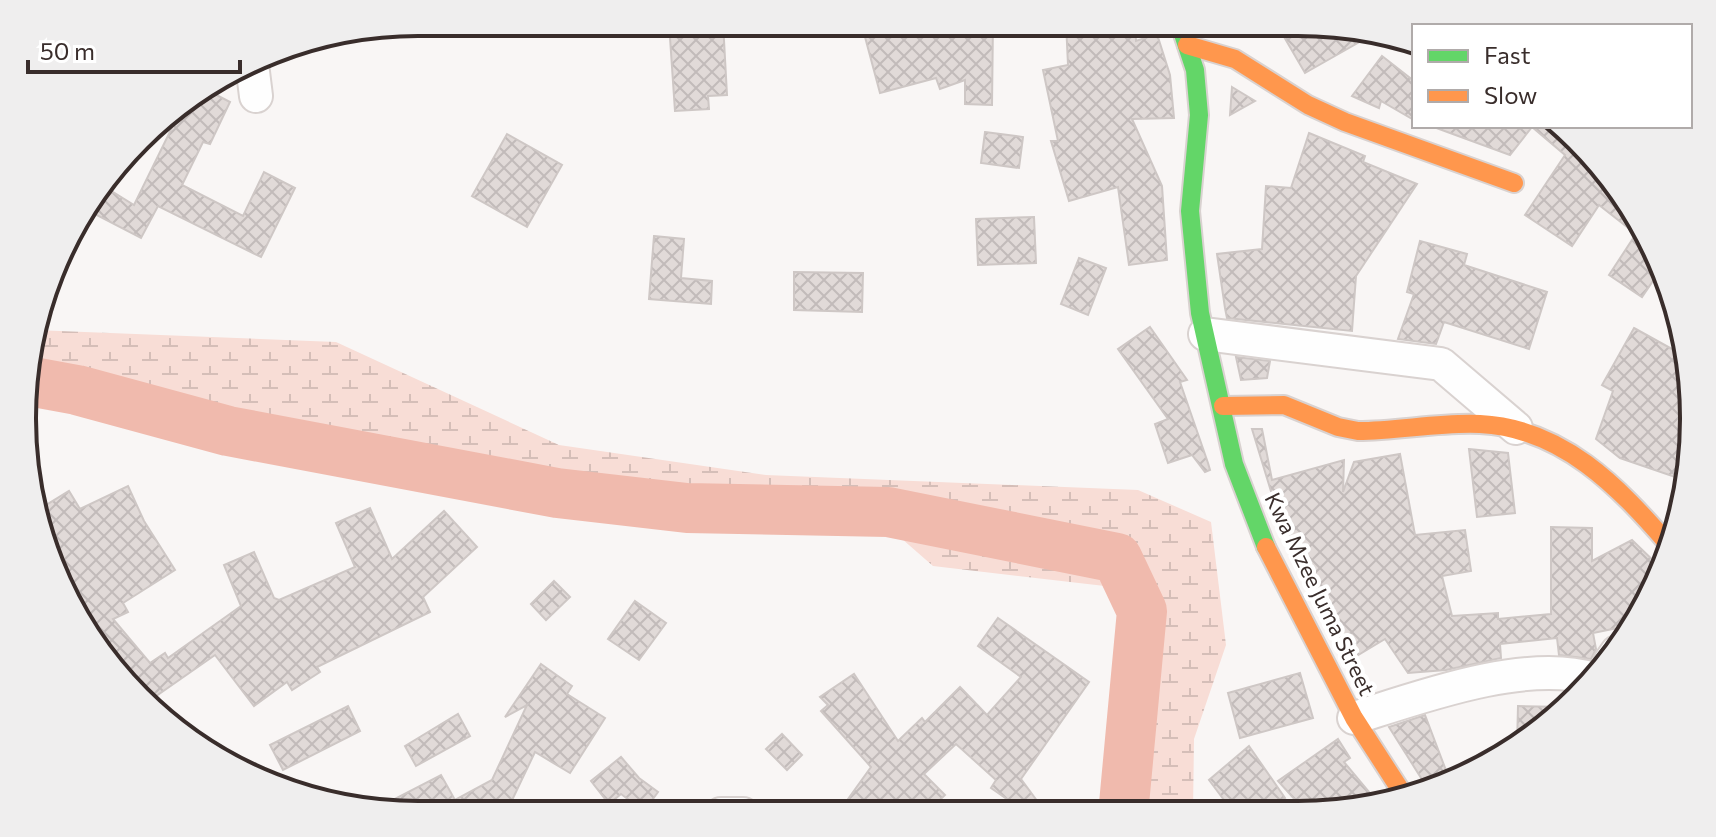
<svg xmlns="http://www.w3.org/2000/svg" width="1716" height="837" viewBox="0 0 1716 837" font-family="Commissioner,sans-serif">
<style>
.wetland{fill:url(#wetland-marsh)}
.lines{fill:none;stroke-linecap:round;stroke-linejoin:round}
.river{stroke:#f0baad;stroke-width:50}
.building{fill:url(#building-cross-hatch);stroke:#cec7c5;stroke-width:2}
.street-casing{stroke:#d9d2d0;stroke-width:36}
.fast-casing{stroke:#d9d2d0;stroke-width:22}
.slow-casing{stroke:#d9d2d0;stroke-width:22}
.street{stroke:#fefefe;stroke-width:32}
.fast{stroke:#63d668;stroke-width:18}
.slow{stroke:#ff974d;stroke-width:18}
.labels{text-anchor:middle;stroke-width:8;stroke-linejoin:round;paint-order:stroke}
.street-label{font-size:22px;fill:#392d2b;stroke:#fff}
.rim{fill:none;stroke:#392d2b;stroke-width:4}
</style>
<defs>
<pattern id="wetland-marsh" width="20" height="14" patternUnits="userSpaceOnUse" patternTransform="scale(2)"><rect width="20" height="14" fill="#f8ddd6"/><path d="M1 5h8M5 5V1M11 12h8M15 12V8" fill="none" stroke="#d5beb8"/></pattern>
<pattern id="building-cross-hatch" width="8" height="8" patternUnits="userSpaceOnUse" patternTransform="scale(2)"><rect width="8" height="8" fill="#e1dad8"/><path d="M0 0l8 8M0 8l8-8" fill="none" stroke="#c2bbba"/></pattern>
</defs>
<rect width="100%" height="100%" fill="#f9f6f5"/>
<polygon class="wetland" points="34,330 336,342 559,445 766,475 1138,490 1211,522 1226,645 1194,739 1193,812 1125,812 1148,591 933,566 870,511 568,498 359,446 286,450 207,417 28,405 30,341"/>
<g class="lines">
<polyline class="river" points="28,381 77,390 228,431 557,493 687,508 888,512 1117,558 1142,611 1124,804 1126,812"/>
</g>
<g class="building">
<polygon points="717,22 723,22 727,95 708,96 709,109 675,111 669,23"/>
<polygon points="861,22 993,22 992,105 965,104 965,80 940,89 936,78 880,93"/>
<polygon points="1066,22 1135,22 1136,41 1157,34 1170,75 1174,118 1132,119 1162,186 1167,260 1129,265 1118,187 1069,201 1051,141 1058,141 1043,70 1068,65"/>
<polygon points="1304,23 1325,27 1370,36 1305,73 1283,35"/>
<polygon points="1382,56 1414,81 1414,120 1381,101 1379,108 1352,96"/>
<polygon points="1232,87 1255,101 1230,115"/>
<polygon points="205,89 230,102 210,144 203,142 182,185 243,216 264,172 295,188 261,257 158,206 141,238 85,209 105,187 134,205 186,99"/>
<polygon points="1431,126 1560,126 1578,138 1640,231 1636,234 1599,205 1572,246 1525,215 1565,155 1532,127 1510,155"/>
<polygon points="985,132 1023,137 1019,168 981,163"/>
<polygon points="1309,133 1365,156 1363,162 1417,184 1356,276 1352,331 1227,318 1225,308 1217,254 1262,249 1266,186 1291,188"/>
<polygon points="507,134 562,165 527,227 472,196"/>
<polygon points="1034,217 1036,263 978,265 976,219"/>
<polygon points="654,236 684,239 681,278 712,281 711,304 649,299"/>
<polygon points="1634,237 1651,248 1663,266 1642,297 1609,275"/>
<polygon points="1420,241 1467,254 1464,265 1547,292 1529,349 1444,322 1436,344 1398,339 1414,294 1407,292"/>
<polygon points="1079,258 1106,268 1088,315 1061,304"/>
<polygon points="794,272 863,273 862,312 794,310"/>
<polygon points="1150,327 1187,380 1180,382 1208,463 1210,470 1205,472 1192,455 1168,463 1155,424 1168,419 1118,349"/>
<polygon points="1634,328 1681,354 1694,419 1678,478 1620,458 1596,439 1613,391 1602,385"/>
<polygon points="1236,357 1270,361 1267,378 1241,380"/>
<polygon points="1252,429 1262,429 1272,480 1344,460 1343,492 1354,462 1400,454 1415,535 1465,530 1471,571 1442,576 1452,616 1498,613 1498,619 1551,614 1551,527 1592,528 1592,561 1632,540 1664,571 1632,625 1593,633 1596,649 1591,659 1559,655 1557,638 1500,644 1501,658 1446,670 1408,673 1385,639 1355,657 1330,622 1277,511"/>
<polygon points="1469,449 1508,453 1515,513 1477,517"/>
<polygon points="128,486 144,521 175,570 123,603 128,612 113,619 150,663 165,653 168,658 241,606 224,565 254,552 274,598 279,600 355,567 336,523 370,508 392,559 444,511 477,547 423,597 430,612 317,667 320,672 292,690 287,682 254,706 215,655 146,703 74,603 81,598 48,546 38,510 69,491 80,509"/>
<polygon points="554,581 570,597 546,620 531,604"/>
<polygon points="635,601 666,623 639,660 608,639"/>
<polygon points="998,618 1089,682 1021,779 1046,813 1027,813 991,788 996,780 956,744 924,774 945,795 926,813 838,813 871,767 821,711 828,705 820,697 854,674 898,741 922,718 925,722 960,687 987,715 1021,677 978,646"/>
<polygon points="541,664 572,686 567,694 605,718 570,773 535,752 505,815 418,815 379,807 441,775 455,800 492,780 527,705 505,717"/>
<polygon points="1300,673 1313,718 1240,738 1228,693"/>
<polygon points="348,706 360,731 283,770 270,745"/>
<polygon points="1518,706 1565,707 1538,733 1517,746"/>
<polygon points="458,714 470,736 416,766 405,746"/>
<polygon points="1425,715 1450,781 1428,789 1389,727"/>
<polygon points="782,734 802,755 787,770 766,749"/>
<polygon points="1338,739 1350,758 1344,762 1379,804 1350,812 1306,812 1278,781"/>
<polygon points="1249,746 1285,798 1265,812 1233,812 1209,780"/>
<polygon points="621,757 639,778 658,792 644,811 621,794 609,804 591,781"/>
</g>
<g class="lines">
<defs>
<g id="street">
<polyline points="252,64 256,96"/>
<polyline points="1205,334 1441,364 1516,428"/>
<polyline points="1610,662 1617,652"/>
<path d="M1354 718C1420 697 1527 658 1593 679"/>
<polyline points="721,814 743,814"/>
</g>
<polyline id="fast" points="1179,22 1195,70 1199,115 1190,211 1200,313 1234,464 1266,547"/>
<g id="slow">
<polyline points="1187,45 1235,59 1308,105 1345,122 1514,183"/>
<path d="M1223 406 1284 405 1338 427 1358 431C1399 431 1439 422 1480 424 1562 428 1618 486 1669 545"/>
<polyline points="1266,547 1354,718 1405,797"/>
</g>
</defs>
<use href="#street" class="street-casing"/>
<use href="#fast" class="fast-casing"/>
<use href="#slow" class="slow-casing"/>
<use href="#street" class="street"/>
<use href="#fast" class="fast"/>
<use href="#slow" class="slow"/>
</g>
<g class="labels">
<g class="street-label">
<text transform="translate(1320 594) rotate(64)" y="8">Kwa Mzee Juma Street</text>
</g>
</g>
<path d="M0 0H1716V837H0ZM418 36H1298A382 382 0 0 1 1680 418V419A382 382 0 0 1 1298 801H418A382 382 0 0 1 36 419V418A382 382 0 0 1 418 36Z" fill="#efeeee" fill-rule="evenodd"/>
<path class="rim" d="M418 36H1298A382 382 0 0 1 1680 418V419A382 382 0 0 1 1298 801H418A382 382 0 0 1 36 419V418A382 382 0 0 1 418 36Z"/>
<rect x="1412" y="24" width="280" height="104" fill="#ffffff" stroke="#b0abaa" stroke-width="2"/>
<rect x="1428" y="50" width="40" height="12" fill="#63d668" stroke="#b0abaa" stroke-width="2"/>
<text x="1484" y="64" font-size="24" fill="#392d2b">Fast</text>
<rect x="1428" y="90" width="40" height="12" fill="#ff974d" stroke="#b0abaa" stroke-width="2"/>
<text x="1484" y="104" font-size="24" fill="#392d2b">Slow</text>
<path d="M28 60v12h212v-12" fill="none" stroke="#392d2b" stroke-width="4"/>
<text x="40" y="60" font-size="24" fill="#392d2b" stroke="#ffffff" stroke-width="6" paint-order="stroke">50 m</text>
</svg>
